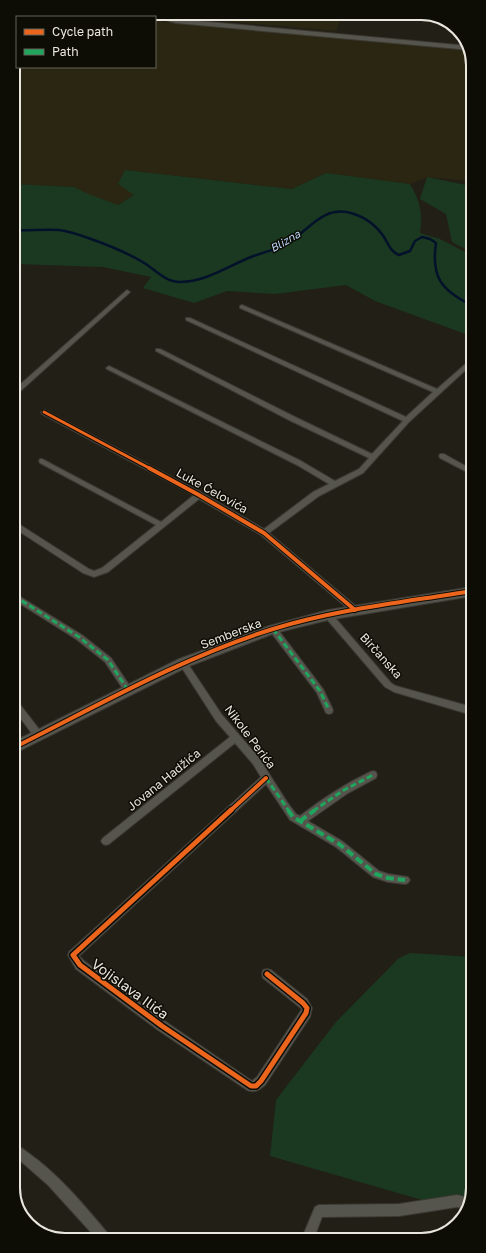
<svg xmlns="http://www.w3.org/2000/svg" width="486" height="1253" viewBox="0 0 486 1253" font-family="'Golos Text',sans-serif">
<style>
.built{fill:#2b2611}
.green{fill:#1a3920}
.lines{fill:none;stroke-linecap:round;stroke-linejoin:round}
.stream{stroke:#03122a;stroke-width:2.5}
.street-casing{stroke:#3b3932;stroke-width:2}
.secondary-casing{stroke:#3b3932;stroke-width:2}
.street{fill:#55544d;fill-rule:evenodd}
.secondary{fill:#55544d;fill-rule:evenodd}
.quiet-far1{stroke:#20a55d;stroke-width:3;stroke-dasharray:6 3;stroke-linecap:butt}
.quiet{stroke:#20a55d;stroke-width:4;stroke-dasharray:8 4;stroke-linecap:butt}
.cycleway-far2-casing{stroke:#0d0c05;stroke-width:5}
.cycleway-far1-casing{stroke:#0d0c05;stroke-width:6}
.cycleway-casing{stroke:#0d0c05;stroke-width:8}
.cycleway-far2{stroke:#eb651d;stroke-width:3}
.cycleway-far1{stroke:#eb651d;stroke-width:4}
.cycleway{stroke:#eb651d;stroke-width:5}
.labels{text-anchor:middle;stroke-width:3;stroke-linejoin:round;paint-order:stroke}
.far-water-label{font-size:11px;font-style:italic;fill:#b8d3f4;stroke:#0d0c05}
.street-label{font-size:12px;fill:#e9e7dd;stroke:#0d0c05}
.near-street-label{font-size:14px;fill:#e9e7dd;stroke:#0d0c05}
.rim{fill:none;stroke:#e9e7dd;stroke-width:2}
</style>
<rect width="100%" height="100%" fill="#221f16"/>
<g class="built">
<polygon points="65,13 155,13 162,22 470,50 471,181 427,177 410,184 326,173 292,189 125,170 134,195 118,205 85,193 74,187 13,184 13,61 17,53 17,67 155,67 155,17 55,17"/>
<polygon points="217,13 343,13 336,31 213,20"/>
</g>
<g class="green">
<path d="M125 170 292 189 326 173 410 184C420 200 423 214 420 233L440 239 471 255V336L375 301 346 285 275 294 227 291 194 303 143 288 151 277 103 267 14 264 13 184 74 187 86 193 118 205 134 195 118 184Z"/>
<polygon points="427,177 471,186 471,252 452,242 446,214 420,199"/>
<polygon points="410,953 472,957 473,1189 469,1199 436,1204 270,1156 276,1100 336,1022 399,958"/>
</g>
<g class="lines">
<path class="stream" d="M13 230C28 231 43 229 59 230 69 231 80 235 91 239 108 245 125 252 141 261 154 268 164 282 180 282 206 282 228 266 251 257 263 252 277 250 288 243 309 230 323 205 351 213 365 217 376 225 384 237 389 245 390 251 399 255L410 251 415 241 422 237 430 239 436 243C431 277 441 290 471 305"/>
<defs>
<g id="street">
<polygon points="127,290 130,292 129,293 16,395 14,395 14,390"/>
<polygon points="242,305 437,389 469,361 471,360 471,365 409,422 363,473 319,496 269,533 358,608 359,610 358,612 352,612 261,535 199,499 108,572 94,577 83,573 14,528 14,521 89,569 94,571 102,568 156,525 40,463 39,461 40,459 42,459 161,522 194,495 42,414 41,412 44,410 202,493 264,529 313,492 329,484 297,465 107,369 106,368 109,366 301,461 335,481 359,469 369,458 291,421 156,351 156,349 160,349 295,417 372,454 403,421 186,320 186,318 190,318 406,417 433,392 240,308 240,306"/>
<polygon points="440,454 444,454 471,469 471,474 440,458 439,456"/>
<polygon points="14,593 82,635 111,658 131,688 132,690 131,692 128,693 125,692 105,662 76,639 14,600"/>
<polygon points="328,612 331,613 391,683 396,686 472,707 472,715 394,692 385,687 325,617 324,615 325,613"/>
<polygon points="273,626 276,627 323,689 333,710 332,713 329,714 326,713 317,693 270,631 269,629 270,627"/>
<path d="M183 660 186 661 222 715 259 758 287 802 296 814 300 816C322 799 345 784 370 772L373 771 376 772 377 775 376 778 348 793 308 821 342 841 379 871 388 874 408 877 410 880 408 883 405 884 388 882 373 877 336 847 290 820 266 784 79 956 84 961 166 1022 252 1081 257 1077 302 1009 263 978 262 974 263 970 267 969 271 970 307 999 312 1008 310 1017 265 1085C259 1090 255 1093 247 1090L158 1030 76 969 68 955 69 952 261 777 253 764 235 743 109 844 106 845 103 844 101 841 103 838 230 737 216 721 180 665 179 663 180 661Z"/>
<polygon points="15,701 18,702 42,733 43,736 42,739 39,740 36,739 15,711"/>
<path d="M16 1145C24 1149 32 1156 39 1161 66 1183 88 1210 110 1236L112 1240H98L48 1185 16 1157Z"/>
<polygon points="457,1195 470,1198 466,1208 457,1207 399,1216 322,1217 314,1238 302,1238 315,1207 319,1205 399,1204"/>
</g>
<g id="secondary">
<polygon points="161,13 167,13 166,14 176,19 469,46 470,50 176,23 168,21 161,16"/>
<polygon points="472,587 472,596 328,620 275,633 187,667 15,753 15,741 179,659 269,626 328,610"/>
</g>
</defs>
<use href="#street" class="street-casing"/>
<use href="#secondary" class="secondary-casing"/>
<use href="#street" class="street"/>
<use href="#secondary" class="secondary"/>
<g class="quiet-far1">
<polyline points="14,596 79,637 108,660 128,690"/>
<polyline points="273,629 320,691 329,710"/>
<polyline points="266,778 289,811"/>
<polyline points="313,811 344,790 373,775"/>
</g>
<g class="quiet">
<polyline points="288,810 293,817 339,844 376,874 388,878 405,880"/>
<polyline points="300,821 315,810"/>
</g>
<defs>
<polyline id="cycleway-far2" points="44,412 151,469"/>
<g id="cycleway-far1">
<polyline points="149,468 199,495 264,533 355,610"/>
<path d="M15 747C99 705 183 657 273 629 337 609 406 602 472 591"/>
<polyline points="230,811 266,778"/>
</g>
<polyline id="cycleway" points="231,810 73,955 80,965 162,1026 251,1086 256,1086 261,1081 306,1013 307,1008 303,1003 267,974"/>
</defs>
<use href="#cycleway-far2" class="cycleway-far2-casing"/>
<use href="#cycleway-far1" class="cycleway-far1-casing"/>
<use href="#cycleway" class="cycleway-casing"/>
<use href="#cycleway-far2" class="cycleway-far2"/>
<use href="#cycleway-far1" class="cycleway-far1"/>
<use href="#cycleway" class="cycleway"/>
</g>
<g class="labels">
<g class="far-water-label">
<text transform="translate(285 241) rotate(-30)" y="4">Blizna</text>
</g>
<g class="street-label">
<text transform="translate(212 491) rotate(29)" y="4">Luke Ćelovića</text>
<text transform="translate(231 634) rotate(-21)" y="4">Semberska</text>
<text transform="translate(381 656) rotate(48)" y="4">Birčanska</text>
<text transform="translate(250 737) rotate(53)" y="4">Nikole Perića</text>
<text transform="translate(164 780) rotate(-39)" y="4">Jovana Hadžića</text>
</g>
<g class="near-street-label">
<text transform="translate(130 989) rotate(36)" y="5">Vojislava Ilića</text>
</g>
</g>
<path d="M0 0H486V1253H0ZM65 20H421A45 45 0 0 1 466 65V1188A45 45 0 0 1 421 1233H65A45 45 0 0 1 20 1188V65A45 45 0 0 1 65 20Z" fill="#0d0c05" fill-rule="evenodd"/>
<path class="rim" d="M65 20H421A45 45 0 0 1 466 65V1188A45 45 0 0 1 421 1233H65A45 45 0 0 1 20 1188V65A45 45 0 0 1 65 20Z"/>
<rect x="16" y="16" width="140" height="52" fill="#0d0c05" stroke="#65645b"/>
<rect x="24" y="29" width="20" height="6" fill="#eb651d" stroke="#65645b"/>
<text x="52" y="36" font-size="12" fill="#e9e7dd">Cycle path</text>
<rect x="24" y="49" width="20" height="6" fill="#20a55d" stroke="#65645b"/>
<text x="52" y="56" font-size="12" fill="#e9e7dd">Path</text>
</svg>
